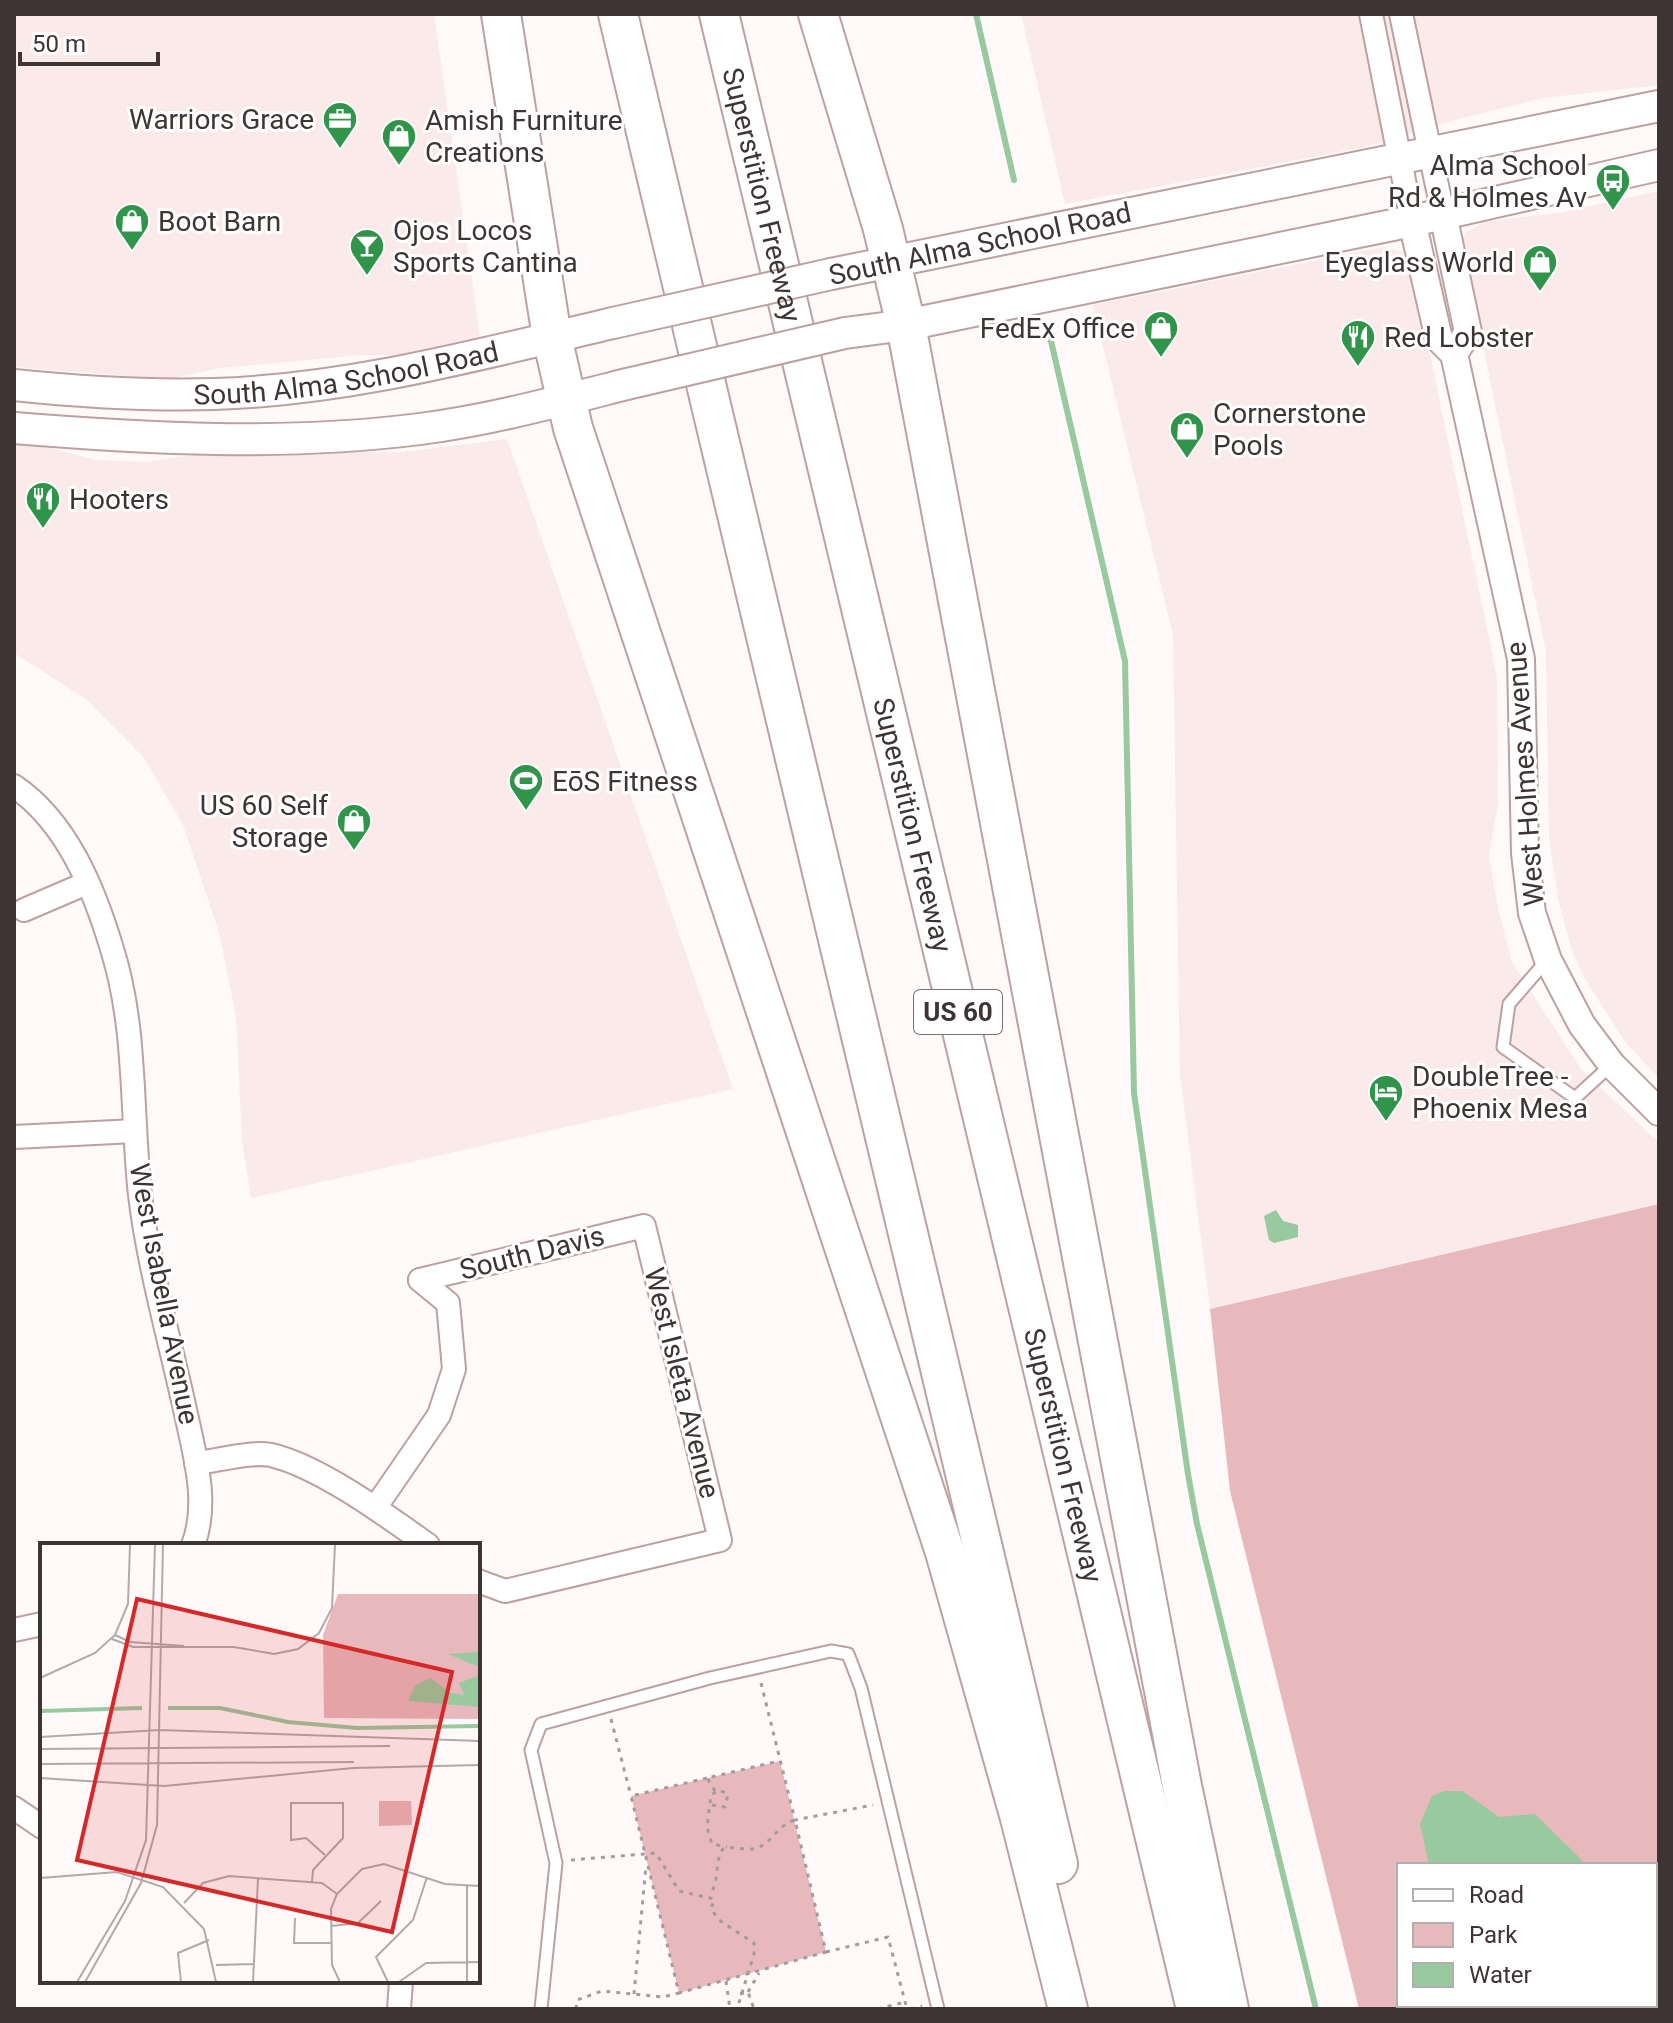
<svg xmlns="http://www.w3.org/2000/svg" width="1673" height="2023" font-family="Roboto,sans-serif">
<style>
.built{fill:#faeaea}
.green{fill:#e7b9bc;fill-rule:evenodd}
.water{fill:#98c99f}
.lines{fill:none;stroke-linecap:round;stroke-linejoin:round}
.stream{stroke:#98c99f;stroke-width:6}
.service-casing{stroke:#bda0a2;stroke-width:15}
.minor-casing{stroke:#bda0a2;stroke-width:26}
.tertiary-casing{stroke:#bda0a2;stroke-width:30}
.secondary-casing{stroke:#bda0a2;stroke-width:34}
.motorway-casing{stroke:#bda0a2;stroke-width:42}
.path{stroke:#a49c9c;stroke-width:3;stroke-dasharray:4 6;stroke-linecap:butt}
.service{stroke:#fff;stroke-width:11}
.minor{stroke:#fff;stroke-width:22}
.tertiary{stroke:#fff;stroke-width:26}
.secondary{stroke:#fff;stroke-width:30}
.motorway{stroke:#fff;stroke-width:38}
.secondary-bridge-casing{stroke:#bda0a2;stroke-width:34;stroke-linecap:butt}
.secondary-bridge{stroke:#fff;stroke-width:30}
.labels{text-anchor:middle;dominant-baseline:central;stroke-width:6;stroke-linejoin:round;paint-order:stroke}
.shield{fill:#fff;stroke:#797171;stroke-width:2}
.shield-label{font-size:26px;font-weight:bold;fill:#3f3434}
.poi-label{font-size:28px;fill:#3f3434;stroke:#fff;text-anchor:start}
.street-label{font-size:28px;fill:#3f3434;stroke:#fff}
.inset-river{fill:none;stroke:#98c99f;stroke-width:4}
.inset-road{fill:none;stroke:#b2aaaa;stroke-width:2}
.view{fill:#d62828;fill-opacity:0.15;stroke:#d62828;stroke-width:4}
.inset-edge{fill:none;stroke:#3f3434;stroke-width:4}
</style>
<rect width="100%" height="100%" fill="#fff9f9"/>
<g class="built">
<polygon points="14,14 434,14 480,337 401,355 362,355 221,368 168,379 14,367"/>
<polygon points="1021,14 1659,14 1659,85 1543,98 1462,118 1365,147 1065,204"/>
<polygon points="1659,191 1659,1078 1626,1043 1585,979 1572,951 1558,899 1549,838 1546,652 1462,243 1465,233 1484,222 1563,212"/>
<polygon points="1384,247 1401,252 1412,268 1497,677 1498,803 1489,855 1499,913 1512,962 1581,1069 1659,1143 1659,1204 1210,1309 1180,1075 1173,635 1093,305"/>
<polygon points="507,439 733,1089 251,1198 242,1140 236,1016 219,932 183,825 144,758 86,699 14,653 14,443 55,449 95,460 146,462 215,452 401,452"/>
</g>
<g class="green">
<path d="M1659,1204V2009H1359L1230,1491L1210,1309ZM1399,1865H1655V2005H1399Z"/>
<polygon points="780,1761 826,1952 679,1993 631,1796"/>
</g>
<g class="water">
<polygon points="1276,1210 1283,1221 1298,1225 1298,1237 1274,1243 1269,1240 1264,1216"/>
<polygon points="1444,1791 1462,1791 1499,1817 1535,1814 1587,1865 1429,1865 1420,1824 1432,1796"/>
</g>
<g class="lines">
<g class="stream">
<polyline points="976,14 1014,180"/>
<polyline points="1051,341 1125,661 1134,1093 1188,1474 1197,1524 1316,2009"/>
</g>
<defs>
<g id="service">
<polyline points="1547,960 1509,1004 1503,1047 1575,1098 1611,1065"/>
<polyline points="541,2009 556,1863 531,1750 541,1724 710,1678 831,1651 848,1654 861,1688 938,2009"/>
</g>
<g id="minor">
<polyline points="1371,14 1412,221"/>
<polyline points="1401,14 1443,214"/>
<path d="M14,786C67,822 94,889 112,949C137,1028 131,1113 140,1195C148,1264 171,1345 186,1414C195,1456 209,1504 193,1545"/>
<polyline points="24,910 87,883"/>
<polyline points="14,1137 135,1131"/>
<polyline points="420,1280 644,1226 720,1540 505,1591 478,1581"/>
<path d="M196,1463C218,1461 250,1451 271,1455C319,1466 387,1516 428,1545"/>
<polyline points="375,1508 439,1415 454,1369 448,1303 420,1280"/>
<polyline points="14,1630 42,1624"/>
<polyline points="14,1808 42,1827"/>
<polyline points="399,2009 401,1981"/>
</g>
<g id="tertiary">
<polyline points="1443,214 1468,332 1454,354"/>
<polyline points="1412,221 1439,339 1454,354 1521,659 1525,853 1532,913 1548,960 1582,1025 1612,1065 1659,1112"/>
</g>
<g id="secondary">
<polyline points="831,274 1659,106"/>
<polyline points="845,333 906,325 1412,221 1659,165"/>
<path id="s1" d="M14,385C81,392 146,396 214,394C349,390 481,354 613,323"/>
<path d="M14,428C149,439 285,446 420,429C490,420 560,401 627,384"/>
</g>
<g id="motorway">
<polyline points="501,14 552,337 573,428 945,1552 1020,1818 1068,2009"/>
<polyline points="618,14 1058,1864"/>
<path id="s2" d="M719,14L1196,2009"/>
<polyline points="818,14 883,229 906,325 1182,1786 1229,2009"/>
</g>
</defs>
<use href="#service" class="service-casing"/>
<use href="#minor" class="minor-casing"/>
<use href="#tertiary" class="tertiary-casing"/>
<use href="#secondary" class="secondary-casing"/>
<use href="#motorway" class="motorway-casing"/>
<g class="path">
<polyline points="761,1683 795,1820 873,1805"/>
<polyline points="611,1719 631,1796"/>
<path d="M707,1778L631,1796L679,1993L826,1952L795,1820C777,1825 773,1842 757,1848C745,1852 734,1845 723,1849C714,1861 720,1880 710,1895"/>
<polyline points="715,1791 707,1778 779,1761"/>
<polyline points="712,1805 725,1807 728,1794 719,1790 711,1795 707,1827 712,1844 727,1847"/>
<polyline points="571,1860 656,1853 679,1891 714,1899 711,1909 719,1920 754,1943 754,1954 737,2009"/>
<polyline points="826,1952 888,1937 907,2009"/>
<polyline points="726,1981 730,2009"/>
<polyline points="748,1992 759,1973"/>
<polyline points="634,1994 646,1866"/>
<polyline points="740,1994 748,1992 754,2009"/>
<polyline points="576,2009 577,2000 602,1991 663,1997 679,1993"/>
<polyline points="878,2009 905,2002"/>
<polyline points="911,2009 922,2006"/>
</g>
<use href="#service" class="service"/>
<use href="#minor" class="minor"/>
<use href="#tertiary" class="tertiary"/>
<use href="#secondary" class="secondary"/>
<use href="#motorway" class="motorway"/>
<defs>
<g id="secondary-bridge">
<polyline points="613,323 831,274"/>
<polyline points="627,384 845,333"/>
</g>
</defs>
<use href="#secondary-bridge" class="secondary-bridge-casing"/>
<use href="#secondary-bridge" class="secondary-bridge"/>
</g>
<defs>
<symbol id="office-pin" viewBox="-11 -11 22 30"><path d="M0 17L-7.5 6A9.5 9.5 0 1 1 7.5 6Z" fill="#30944a" stroke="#fff"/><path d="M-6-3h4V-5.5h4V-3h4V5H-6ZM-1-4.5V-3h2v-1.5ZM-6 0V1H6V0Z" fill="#fff"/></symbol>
<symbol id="shop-pin" viewBox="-11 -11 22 30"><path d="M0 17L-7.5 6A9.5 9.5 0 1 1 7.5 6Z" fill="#30944a" stroke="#fff"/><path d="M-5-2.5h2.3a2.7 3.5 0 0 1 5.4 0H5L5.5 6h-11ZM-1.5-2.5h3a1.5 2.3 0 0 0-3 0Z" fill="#fff"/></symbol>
<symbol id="bus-pin" viewBox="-11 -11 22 30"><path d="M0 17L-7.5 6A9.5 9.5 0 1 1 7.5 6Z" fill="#30944a" stroke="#fff"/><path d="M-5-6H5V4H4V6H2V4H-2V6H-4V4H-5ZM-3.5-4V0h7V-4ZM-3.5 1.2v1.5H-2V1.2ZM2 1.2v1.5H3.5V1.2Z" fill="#fff"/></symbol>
<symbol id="bar-pin" viewBox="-11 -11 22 30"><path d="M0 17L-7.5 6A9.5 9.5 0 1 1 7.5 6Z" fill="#30944a" stroke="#fff"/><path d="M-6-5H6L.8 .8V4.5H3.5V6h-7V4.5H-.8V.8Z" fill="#fff"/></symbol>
<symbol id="restaurant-pin" viewBox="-11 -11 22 30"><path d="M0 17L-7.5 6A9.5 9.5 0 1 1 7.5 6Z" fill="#30944a" stroke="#fff"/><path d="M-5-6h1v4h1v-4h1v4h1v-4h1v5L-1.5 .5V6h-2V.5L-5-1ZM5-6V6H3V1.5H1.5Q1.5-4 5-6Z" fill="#fff"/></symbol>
<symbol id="stadium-pin" viewBox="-11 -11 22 30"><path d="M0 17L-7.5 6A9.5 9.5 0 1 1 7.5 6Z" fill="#30944a" stroke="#fff"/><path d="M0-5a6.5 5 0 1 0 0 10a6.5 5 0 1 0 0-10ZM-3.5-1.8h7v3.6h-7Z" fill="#fff"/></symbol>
<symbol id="hotel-pin" viewBox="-11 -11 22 30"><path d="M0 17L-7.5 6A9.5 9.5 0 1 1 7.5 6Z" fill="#30944a" stroke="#fff"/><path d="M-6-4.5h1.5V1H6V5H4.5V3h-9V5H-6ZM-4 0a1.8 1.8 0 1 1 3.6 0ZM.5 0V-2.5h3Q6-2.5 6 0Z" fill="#fff"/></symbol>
</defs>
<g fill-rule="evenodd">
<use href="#office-pin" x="320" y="99" width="40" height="54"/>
<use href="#shop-pin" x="379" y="116" width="40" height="54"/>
<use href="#bus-pin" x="1593" y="161" width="40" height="54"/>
<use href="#shop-pin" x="112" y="201" width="40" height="54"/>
<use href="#bar-pin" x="347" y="226" width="40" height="54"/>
<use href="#shop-pin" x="1520" y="242" width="40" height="54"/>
<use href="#shop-pin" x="1141" y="308" width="40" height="54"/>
<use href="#restaurant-pin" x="1338" y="317" width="40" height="54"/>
<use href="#shop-pin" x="1167" y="409" width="40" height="54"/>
<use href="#restaurant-pin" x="23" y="479" width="40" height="54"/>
<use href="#stadium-pin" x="506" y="761" width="40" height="54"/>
<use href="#shop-pin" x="334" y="801" width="40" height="54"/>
<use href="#hotel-pin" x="1366" y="1072" width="40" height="54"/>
</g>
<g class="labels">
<rect class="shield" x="914" y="990" width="88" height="44" rx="6"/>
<g class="shield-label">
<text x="958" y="1012">US 60</text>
</g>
<g class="poi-label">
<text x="314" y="119" text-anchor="end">Warriors Grace</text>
<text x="425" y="120">Amish Furniture<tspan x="425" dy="32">Creations</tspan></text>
<text x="1587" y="165" text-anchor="end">Alma School<tspan x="1587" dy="32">Rd &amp; Holmes Av</tspan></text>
<text x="158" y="221">Boot Barn</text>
<text x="393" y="230">Ojos Locos<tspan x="393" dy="32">Sports Cantina</tspan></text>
<text x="1514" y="262" text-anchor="end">Eyeglass World</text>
<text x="1135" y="328" text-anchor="end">FedEx Office</text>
<text x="1384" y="337">Red Lobster</text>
<text x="1213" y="413">Cornerstone<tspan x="1213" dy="32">Pools</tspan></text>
<text x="69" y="499">Hooters</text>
<text x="552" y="781">EōS Fitness</text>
<text x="328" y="805" text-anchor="end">US 60 Self<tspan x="328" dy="32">Storage</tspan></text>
<text x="1412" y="1076">DoubleTree -<tspan x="1412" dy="32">Phoenix Mesa</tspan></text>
</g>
<g class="street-label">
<text stroke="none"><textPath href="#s2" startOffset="186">Superstition Freeway</textPath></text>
<text transform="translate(980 244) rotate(-12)">South Alma School Road</text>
<text stroke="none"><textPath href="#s1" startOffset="334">South Alma School Road</textPath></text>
<text transform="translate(1525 774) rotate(-94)">West Holmes Avenue</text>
<text stroke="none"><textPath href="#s2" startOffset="834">Superstition Freeway</textPath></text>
<text transform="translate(532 1253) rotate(-14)">South Davis</text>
<text transform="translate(164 1294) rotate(79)">West Isabella Avenue</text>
<text transform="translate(682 1383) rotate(76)">West Isleta Avenue</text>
<text stroke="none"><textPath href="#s2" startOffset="1482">Superstition Freeway</textPath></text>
</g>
</g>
<g transform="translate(40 1543)">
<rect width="440" height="440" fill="#fff9f9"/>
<path d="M298,51H440V176L284,175L283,92ZM339,258H371L372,282L339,283Z" fill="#e7b9bc"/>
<path d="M440,109L439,164L368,158L375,143L390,135L411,150L424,152L419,140L437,133L439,124L408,111Z" fill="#98c99f"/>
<path class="inset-river" d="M128,165H180L248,179L317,185L440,183M0,168L102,165"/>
<path class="inset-road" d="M205,1H237M75,92L90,99L144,103M72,96L93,104H194L234,111L258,106L279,90L292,65L295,1M0,135L55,110L75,92L88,61L90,1M0,194L120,187L440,198M0,206L350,203M0,221L314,219M0,235L124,243L313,225L440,222M0,335L77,329L123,344L164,386L176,439M272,339L273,327L303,295V260H251V297L266,295L285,312M144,360L163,340L189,333L282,340L297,351M255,375L254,400H291M291,383L318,380L341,358M176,422L213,421M37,439L85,358L106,297L115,1M45,439L101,340L117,282L123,1M141,439L138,410L169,397M213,439L218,336M300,439L292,422L291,366L297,351L322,326L344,321L405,341L440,343M348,439L336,414L373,377L387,334M359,439L386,420L440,419M427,439V343"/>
<path class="view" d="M97,56L412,129L352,389L37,317Z"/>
<rect width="440" height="440" class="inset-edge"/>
</g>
<rect width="1673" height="2023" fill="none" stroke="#3f3434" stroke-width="32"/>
<rect x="1397" y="1863" width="260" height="144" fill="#ffffff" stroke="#b2aeae" stroke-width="2"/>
<rect x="1413" y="1889" width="40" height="12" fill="#ffffff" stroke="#b2aeae" stroke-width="2"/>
<text x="1469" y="1903" font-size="24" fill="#3f3434">Road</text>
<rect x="1413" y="1923" width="40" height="24" fill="#e7b9bc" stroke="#b2aeae" stroke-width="2"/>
<text x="1469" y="1943" font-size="24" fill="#3f3434">Park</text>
<rect x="1413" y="1963" width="40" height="24" fill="#98c99f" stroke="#b2aeae" stroke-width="2"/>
<text x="1469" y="1983" font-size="24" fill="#3f3434">Water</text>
<path d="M20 52v12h138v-12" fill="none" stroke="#3f3434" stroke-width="4"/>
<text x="32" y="52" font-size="24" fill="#3f3434" stroke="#ffffff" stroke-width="6" paint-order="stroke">50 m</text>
</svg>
